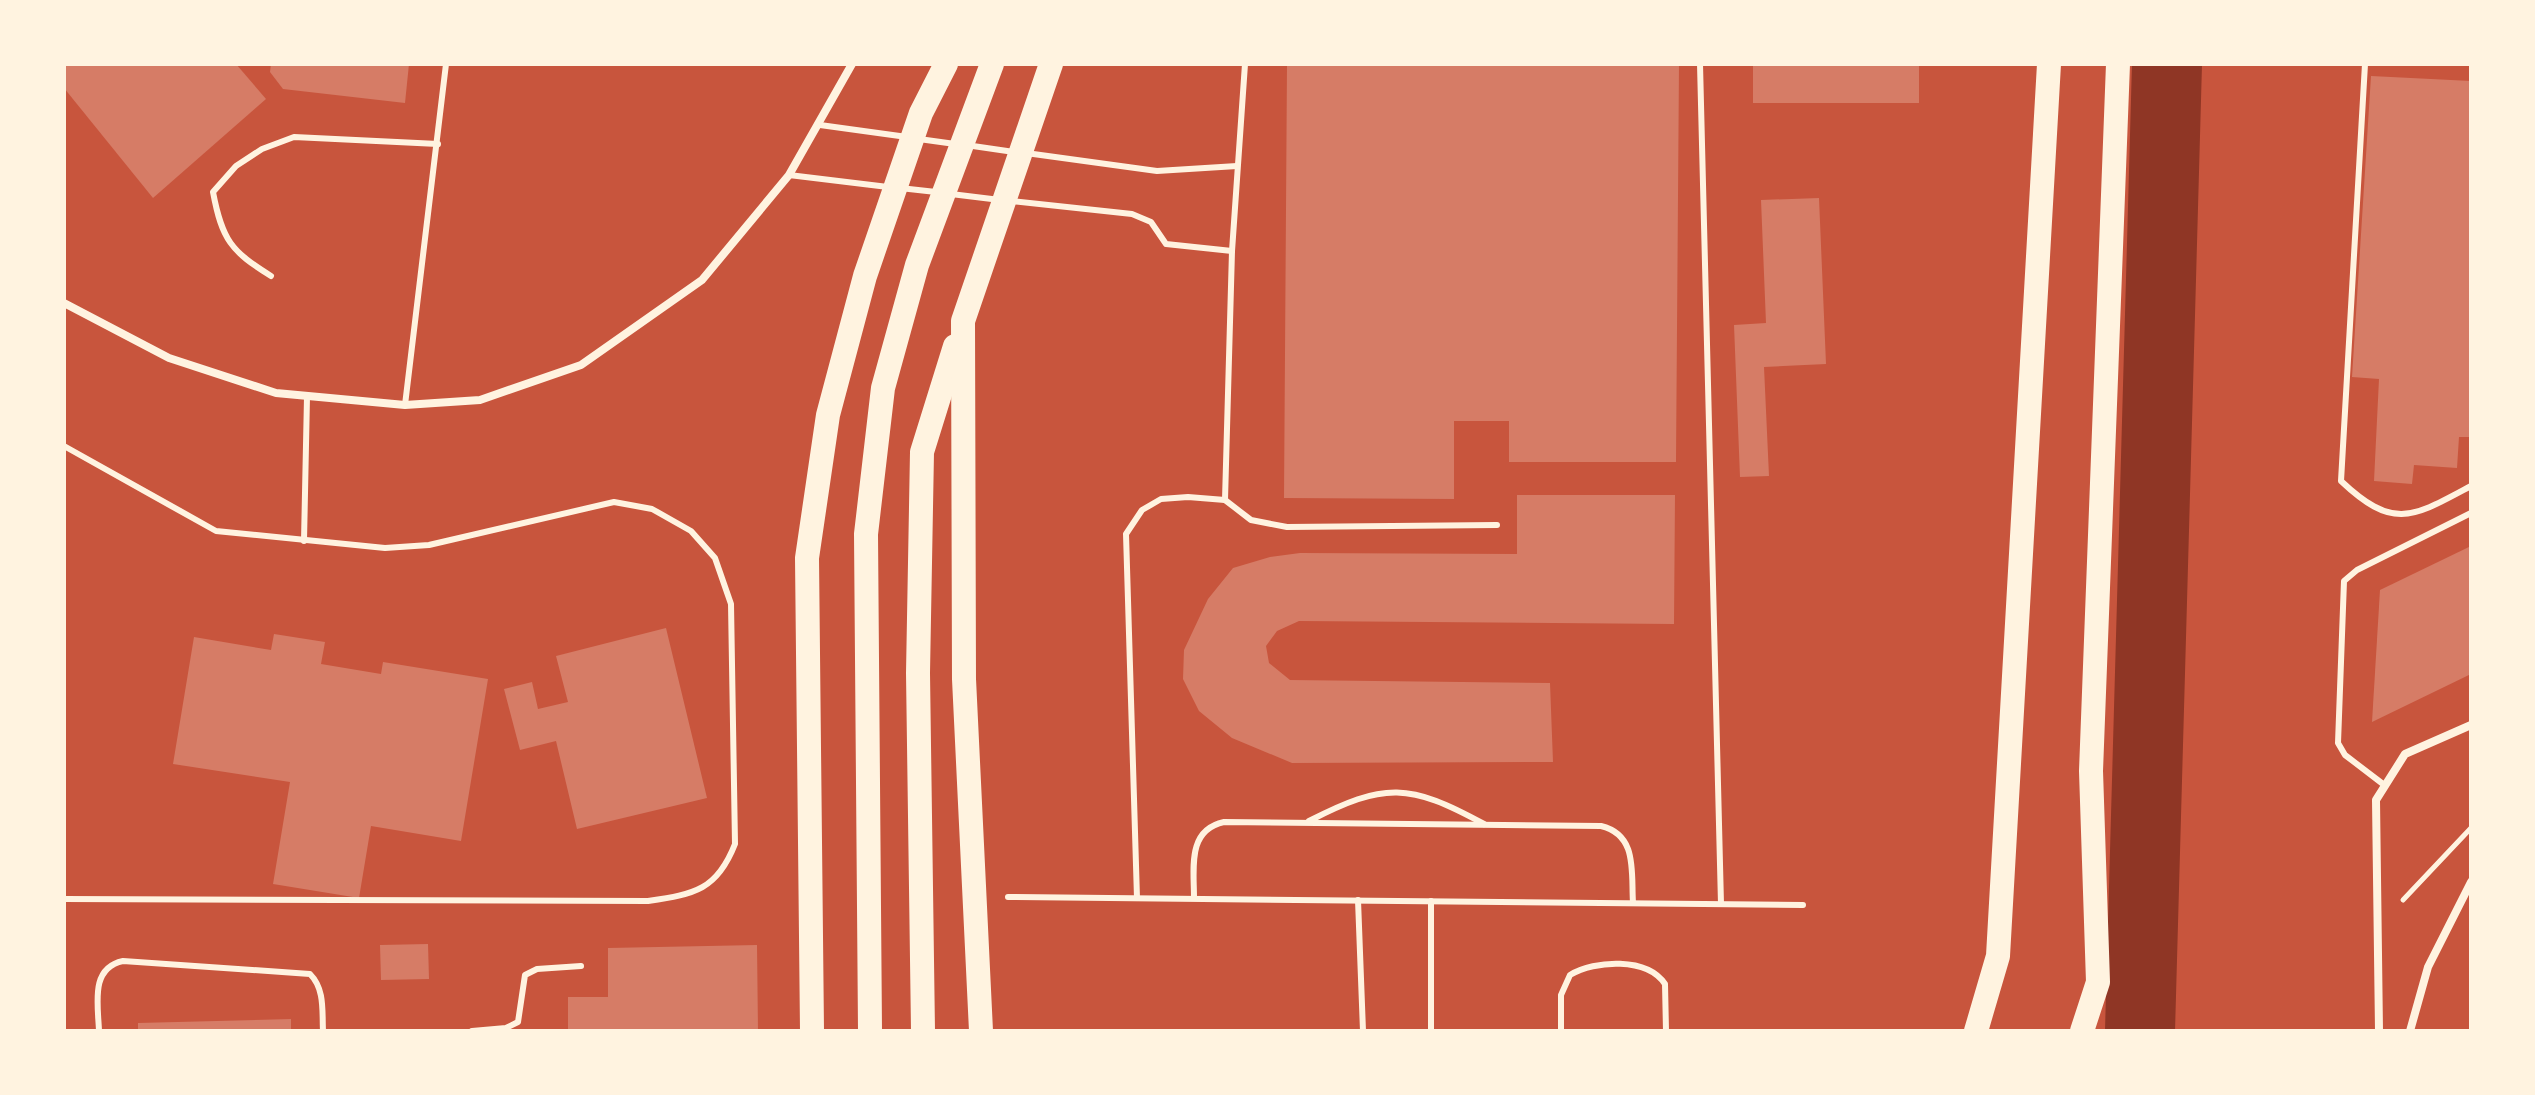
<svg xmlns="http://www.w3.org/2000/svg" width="2535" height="1095" font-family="'Archivo Narrow',sans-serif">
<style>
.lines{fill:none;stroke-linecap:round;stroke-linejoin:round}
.river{stroke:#8f3625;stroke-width:70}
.building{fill:#d67c66}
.path{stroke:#fff3e0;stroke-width:5}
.service{stroke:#fff3e0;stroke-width:6}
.minor{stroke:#fff3e0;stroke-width:8}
.motorway{stroke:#fff3e0;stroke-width:24}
</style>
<rect width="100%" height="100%" fill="#c8553d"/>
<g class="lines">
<polyline class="river" points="2140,1031 2167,64"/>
</g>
<g class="building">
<polygon points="64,64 236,64 266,99 153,198 64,88"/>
<polygon points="271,64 409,64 405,103 283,89 270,72"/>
<polygon points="1287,64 1679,64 1676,462 1509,462 1509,421 1454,421 1454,499 1284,498"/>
<rect x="1753" y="64" width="166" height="39"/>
<polygon points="2371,76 2471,81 2471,437 2459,437 2457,468 2414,465 2412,484 2374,481 2379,379 2352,377"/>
<polygon points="1819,198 1826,364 1764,367 1769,476 1740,477 1734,325 1766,323 1761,200"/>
<polygon points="1517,495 1675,495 1674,624 1299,621 1277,631 1266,646 1269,663 1290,680 1550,683 1553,762 1292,763 1232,738 1199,711 1183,679 1184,650 1208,599 1233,568 1270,557 1300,553 1517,554"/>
<polygon points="2471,546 2471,674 2372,722 2380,590"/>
<polygon points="666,628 707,798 577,829 556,741 520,750 504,689 532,682 538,709 568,702 556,656"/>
<polygon points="274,634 325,642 321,664 381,674 383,662 488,679 461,841 371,826 359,898 273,884 290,782 173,764 194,637 271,650"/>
<polygon points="428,944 429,979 381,980 380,945"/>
<polygon points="757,945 758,1031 568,1031 568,997 608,997 608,948"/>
<polygon points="291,1019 291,1031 138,1031 138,1023"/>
</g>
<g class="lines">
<polyline class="path" points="2403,900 2471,828"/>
<g class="service">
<polyline points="1700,64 1721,904"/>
<path d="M2365,64L2341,481C2394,531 2413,517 2471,486"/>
<polyline points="820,125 907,137"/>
<polyline points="919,139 955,144"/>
<polyline points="966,145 1014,152"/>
<polyline points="1026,153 1157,171 1237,166"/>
<polyline points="789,175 888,187"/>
<polyline points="900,188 936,192"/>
<polyline points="951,194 1000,200"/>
<polyline points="1011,201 1132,214 1151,222 1166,244 1232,251"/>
<path d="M271,276C231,251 222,240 213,192L236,166L262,149L294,137L438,144"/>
<polyline points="405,405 446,64"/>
<path d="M64,446L216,531L385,548L429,545L614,502L652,509L691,531L715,558L731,604L735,844C717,890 695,894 648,901L64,899"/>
<polyline points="1225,500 1232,251 1245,64"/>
<polyline points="304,541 307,397"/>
<polyline points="2383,784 2345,755 2338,743 2344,581 2357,570 2471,513"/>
<path d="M1309,821C1385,782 1409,783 1484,824"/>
<polyline points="1008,897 1803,905"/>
<polyline points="1137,898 1126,534 1142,510 1161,499 1188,497 1225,500 1251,520 1287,527 1497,525"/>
<path d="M1194,898C1194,868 1187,830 1224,822L1601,826C1638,835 1631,872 1633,903"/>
<polyline points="1358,900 1363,1031"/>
<path d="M99,1031C98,1004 90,968 123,961L310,974C325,989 322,1011 323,1031"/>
<polyline points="472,1031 506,1028 518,1022 525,975 537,969 581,966"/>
<polyline points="1431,1031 1431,901"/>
<path d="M1561,1031V995L1570,975C1595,960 1647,957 1665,984L1666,1031"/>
</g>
<g class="minor">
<polyline points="64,303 169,358 276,393 405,405 480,400 581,365 702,280 789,175 852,64"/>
<polyline points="2379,1031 2376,800 2405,754 2471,725"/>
<polyline points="2410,1031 2428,967 2471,882"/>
</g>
<g class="motorway">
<polyline points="812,1031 807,558 828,415 865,276 921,113 946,64"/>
<polyline points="870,1031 866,534 883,388 917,265 992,64"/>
<polyline points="923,1031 918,673 922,452 955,346"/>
<polyline points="981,1031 964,679 963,321 1051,64"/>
<polyline points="1976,1031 1998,956 2049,64"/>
<polyline points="2082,1031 2098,982 2091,771 2118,64"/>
</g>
</g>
<rect width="2535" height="1095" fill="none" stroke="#fff3e0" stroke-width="132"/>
</svg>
